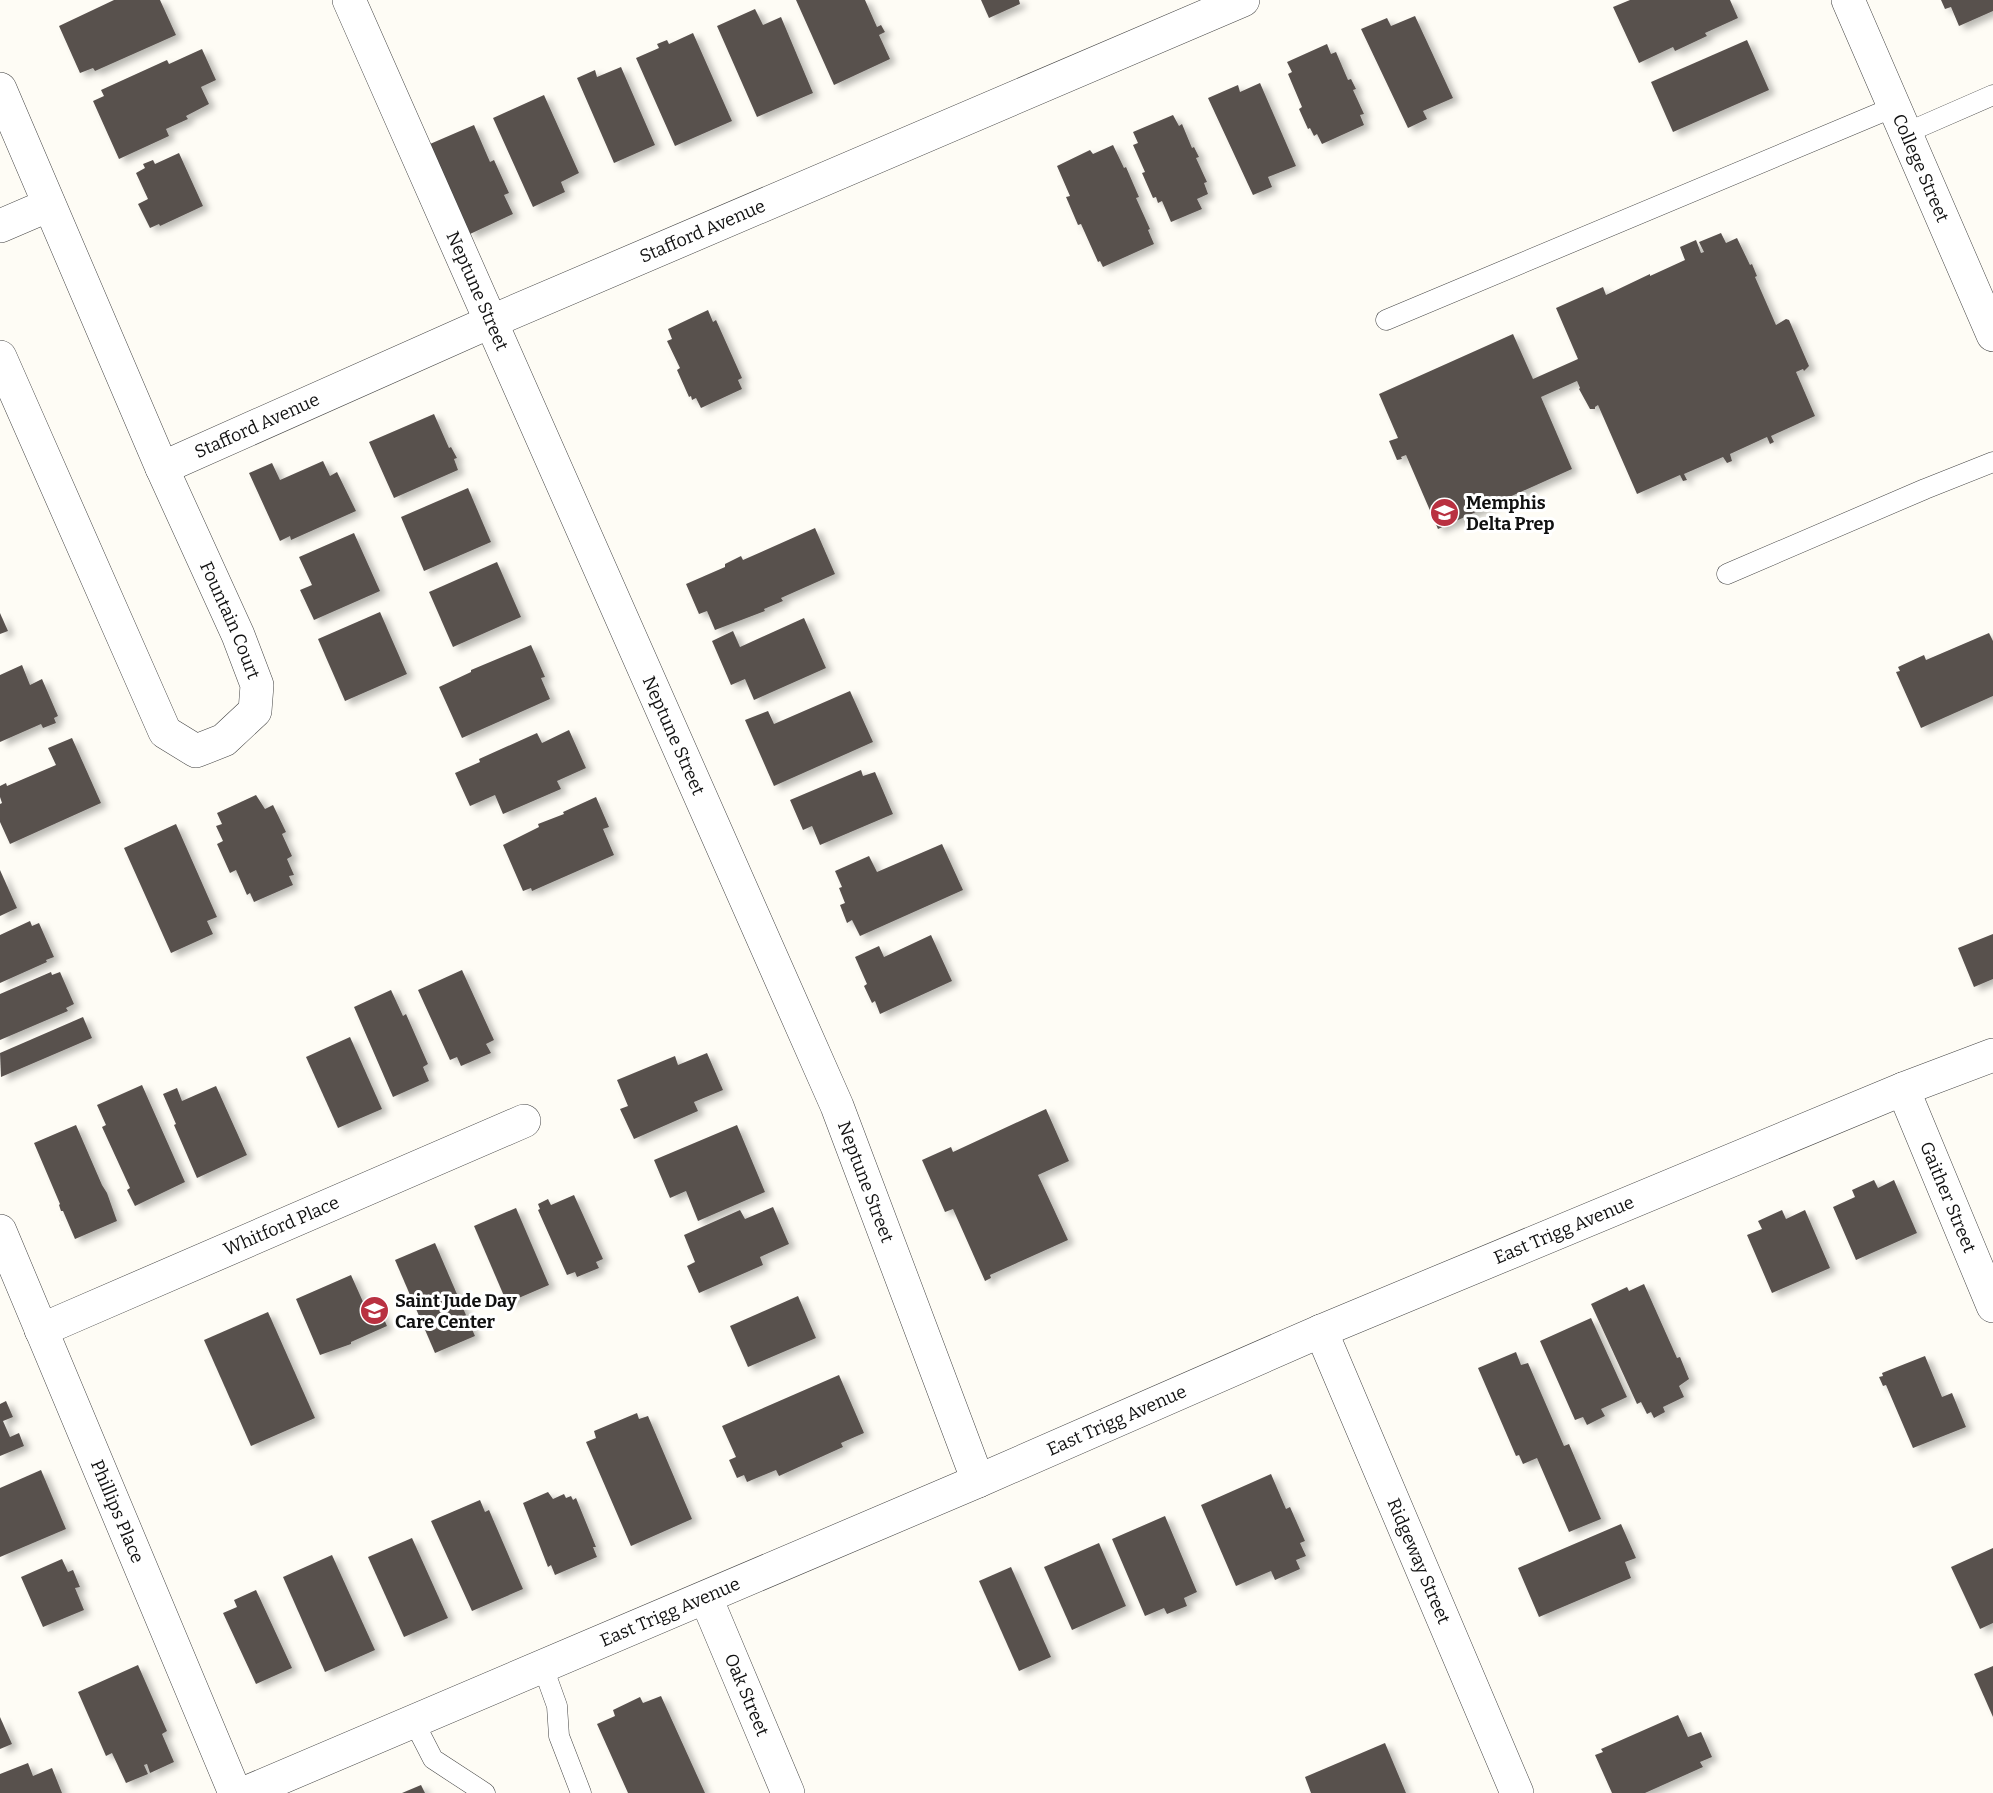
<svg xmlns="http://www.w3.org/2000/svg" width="1993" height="1793" font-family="Bitter,serif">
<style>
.building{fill:#59514e;filter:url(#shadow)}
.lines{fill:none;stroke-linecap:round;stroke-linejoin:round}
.service-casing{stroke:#444;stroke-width:21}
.minor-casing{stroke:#444;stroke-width:34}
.tertiary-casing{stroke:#444;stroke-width:34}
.service{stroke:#fff;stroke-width:20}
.minor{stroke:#fff;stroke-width:33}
.tertiary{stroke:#fff;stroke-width:33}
.labels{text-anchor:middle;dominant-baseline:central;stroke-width:6;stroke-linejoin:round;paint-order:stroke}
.street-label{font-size:18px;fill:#111;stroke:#fff}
.poi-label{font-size:18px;font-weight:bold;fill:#111;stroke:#fff;text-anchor:start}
</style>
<defs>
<filter id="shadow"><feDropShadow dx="6" dy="4" stdDeviation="3" flood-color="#0004"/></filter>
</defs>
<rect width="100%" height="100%" fill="#fefcf5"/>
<g class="building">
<polygon points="114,0 160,0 176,35 95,71 93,68 80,73 59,26"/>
<polygon points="796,0 865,0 877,27 881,25 885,32 879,35 890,59 834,85"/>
<polygon points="981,0 1019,0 1020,4 989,18"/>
<polygon points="1630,0 1730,0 1738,18 1705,33 1707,36 1675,51 1673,47 1639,63 1613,7"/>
<polygon points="1941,0 1993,0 1993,11 1959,26 1951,7 1945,9"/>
<polygon points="755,9 763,25 781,17 813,93 757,117 717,26"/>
<polygon points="1415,16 1453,98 1423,111 1427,119 1408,128 1361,29 1387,18 1391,26"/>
<polygon points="693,33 732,121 675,146 636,58 659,48 657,44 667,40 669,44"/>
<polygon points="1747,40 1769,90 1673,132 1651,82"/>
<polygon points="1327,44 1331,54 1336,52 1348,80 1351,79 1356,89 1353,90 1364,114 1360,115 1364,125 1322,144 1317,134 1314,136 1310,128 1308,129 1299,109 1302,107 1288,74 1292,72 1287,62"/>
<polygon points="202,49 216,80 201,87 209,104 186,116 188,119 166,129 169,136 119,159 93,101 104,96 101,90 167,60 169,64"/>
<polygon points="621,67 655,145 614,163 577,78 595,70 597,77"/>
<polygon points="1260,83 1296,166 1268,177 1272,187 1253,195 1208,98 1238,85 1240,92"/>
<polygon points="544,95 579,173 561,182 565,192 533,207 493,118"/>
<polygon points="1173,115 1179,126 1182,124 1192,148 1194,147 1199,157 1196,158 1207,182 1204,183 1208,194 1197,199 1202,209 1171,222 1162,201 1158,203 1156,197 1153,198 1142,173 1145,172 1133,145 1138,143 1133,132"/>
<polygon points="474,125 490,162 494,160 509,193 504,195 513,214 470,234 430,144"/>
<polygon points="1113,145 1124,168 1126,167 1139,197 1136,198 1150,229 1148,230 1154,244 1103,267 1100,261 1098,262 1081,224 1078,225 1066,197 1070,196 1057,166 1090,150 1093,154"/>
<polygon points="179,153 203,206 160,226 159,224 150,228 138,204 148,199 136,173 145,168 143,164 153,160 155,164"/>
<polygon points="1721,233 1726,243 1737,238 1750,265 1752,264 1757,276 1755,277 1776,325 1786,319 1789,320 1809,366 1804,371 1803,369 1796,372 1815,416 1771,436 1774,442 1770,444 1767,437 1730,454 1732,461 1727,463 1723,457 1684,474 1687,480 1683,481 1680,475 1637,494 1598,405 1595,407 1595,409 1590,409 1579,389 1580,388 1577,381 1541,397 1572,469 1438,529 1406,455 1401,457 1402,459 1397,460 1389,441 1398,438 1379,394 1513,334 1533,379 1578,359 1556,308 1603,287 1606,295 1650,274 1650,276 1685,260 1680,247 1696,240 1701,253 1704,252 1699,242"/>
<polygon points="708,310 713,322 716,320 742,378 738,380 742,389 701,408 696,398 692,400 691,396 689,397 677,370 680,368 667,341 672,339 668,329"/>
<polygon points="434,414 449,448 451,447 457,458 454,459 458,470 394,498 369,442"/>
<polygon points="323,461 330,476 337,472 356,511 291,540 290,536 280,541 249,473 272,463 280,480"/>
<polygon points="468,488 491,542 424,571 401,517"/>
<polygon points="815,528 835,574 781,598 783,601 764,609 765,611 715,630 707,611 699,614 686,584 725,567 725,564 741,556 743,560"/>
<polygon points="354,533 380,591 314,620 300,590 312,585 299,557"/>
<polygon points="497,562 521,617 453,647 429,592"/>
<polygon points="380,612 407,674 345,701 318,639"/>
<polygon points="0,613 8,631 0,634"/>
<polygon points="804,618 826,668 754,700 745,679 731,685 712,641 733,631 740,647"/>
<polygon points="1989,633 1993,641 1993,696 1921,728 1896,672 1900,671 1898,667 1924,655 1926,660"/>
<polygon points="531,645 545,677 541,678 550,699 462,738 439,687 471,672 471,670"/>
<polygon points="22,665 30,685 42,679 58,716 54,718 56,723 43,728 41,724 0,742 0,675"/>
<polygon points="850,691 873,742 774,786 745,720 768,711 774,724"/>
<polygon points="569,730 586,768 557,781 561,789 503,814 495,795 470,806 455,773 480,762 479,759 537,733 542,743"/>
<polygon points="72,738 101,803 10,844 0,822 0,804 2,803 0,797 0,786 6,783 7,786 56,765 48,748"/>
<polygon points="861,770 863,776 875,772 893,814 820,845 812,826 803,830 790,800"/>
<polygon points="256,795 265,809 273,805 286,832 282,834 292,856 287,859 294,875 289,876 293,885 254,902 250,893 247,895 236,870 230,873 217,844 223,841 216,826 222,824 217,813"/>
<polygon points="596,797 609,827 603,829 614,855 532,891 531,888 523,891 503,845 539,827 538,824 564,814 563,812"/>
<polygon points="176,824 217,917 207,921 213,934 171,953 124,848"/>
<polygon points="942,844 963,890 860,936 852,920 847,923 840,905 845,903 839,888 842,887 835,871 869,856 877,872"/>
<polygon points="0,870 17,908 0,916"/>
<polygon points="30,921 32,926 39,923 54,957 46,960 47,962 0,983 0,935"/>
<polygon points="1993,934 1993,979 1974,987 1958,948"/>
<polygon points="931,935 952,981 880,1014 875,1001 872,1003 864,986 867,984 855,957 879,946 884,957"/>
<polygon points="462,970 494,1040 486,1044 491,1053 461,1066 457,1057 450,1060 418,990"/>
<polygon points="51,972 52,975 60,972 74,1004 66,1008 68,1011 0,1040 0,994"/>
<polygon points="391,990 403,1016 406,1014 428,1064 423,1067 429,1081 393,1097 354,1007"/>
<polygon points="83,1017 92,1038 1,1077 0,1053"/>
<polygon points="350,1037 382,1109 338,1128 306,1057"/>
<polygon points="707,1053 723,1090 694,1102 698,1111 634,1139 620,1109 628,1106 617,1080 675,1056 678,1065"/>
<polygon points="142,1085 185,1182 135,1206 127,1190 130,1188 102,1127 106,1125 97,1105"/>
<polygon points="216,1086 247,1155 197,1178 174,1125 176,1124 163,1094 177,1088 182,1101"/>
<polygon points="1046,1109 1069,1161 1038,1175 1068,1240 990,1275 991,1278 985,1281 953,1209 945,1212 922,1160 951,1147 953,1152"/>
<polygon points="76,1125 102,1185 107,1193 117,1221 75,1239 63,1211 61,1211 59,1205 60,1204 34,1143"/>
<polygon points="737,1125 765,1192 698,1221 686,1191 670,1198 654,1160"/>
<polygon points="1874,1180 1878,1188 1894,1180 1917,1233 1856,1260 1833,1207 1855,1197 1852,1190"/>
<polygon points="574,1195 603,1259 596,1262 599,1268 577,1277 575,1272 567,1275 538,1210 540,1209 538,1204 548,1199 551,1205"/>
<polygon points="773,1207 789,1244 760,1257 763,1265 699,1293 687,1266 695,1262 684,1235 740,1210 745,1219"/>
<polygon points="516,1208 549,1285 507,1303 474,1226"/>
<polygon points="1782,1210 1786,1219 1805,1210 1830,1268 1772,1293 1747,1235 1762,1229 1758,1221"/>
<polygon points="435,1243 475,1336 435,1353 395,1260"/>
<polygon points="351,1275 364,1304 375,1299 387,1326 351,1342 351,1344 320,1355 296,1299"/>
<polygon points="1644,1284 1677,1358 1680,1357 1689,1379 1679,1386 1684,1397 1663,1407 1665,1412 1654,1418 1651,1412 1647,1414 1641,1402 1637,1404 1591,1304 1627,1287 1629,1291"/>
<polygon points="798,1296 816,1338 748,1367 730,1326"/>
<polygon points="268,1312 315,1418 251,1446 204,1340"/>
<polygon points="1591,1318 1627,1397 1601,1409 1605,1416 1587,1425 1583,1417 1575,1420 1540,1341"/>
<polygon points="1516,1352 1521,1365 1528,1363 1564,1446 1569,1444 1601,1519 1569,1532 1537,1458 1523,1464 1519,1455 1516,1456 1478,1368"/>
<polygon points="1925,1356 1942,1397 1952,1393 1966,1427 1913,1448 1886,1385 1883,1386 1879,1377 1883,1376 1882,1373"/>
<polygon points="839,1375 864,1433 841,1443 843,1447 779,1476 776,1470 747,1482 744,1475 737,1478 729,1460 736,1457 722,1426"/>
<polygon points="6,1401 13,1417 3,1421 10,1437 19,1433 24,1446 0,1456 0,1404"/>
<polygon points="637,1413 639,1419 648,1416 692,1519 631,1546 586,1442 596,1438 594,1431"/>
<polygon points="41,1470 66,1529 0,1557 0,1488"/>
<polygon points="1271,1474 1286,1509 1290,1507 1305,1541 1300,1543 1306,1556 1296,1560 1300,1569 1275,1580 1271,1571 1236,1586 1201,1505"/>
<polygon points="548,1492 553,1499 564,1494 566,1498 571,1496 573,1500 576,1498 596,1547 593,1547 597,1557 555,1575 551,1565 548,1567 523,1503"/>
<polygon points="480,1500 485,1512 489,1510 523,1589 472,1611 431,1521"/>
<polygon points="1165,1516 1197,1592 1184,1598 1187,1606 1167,1614 1164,1608 1145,1616 1112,1539"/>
<polygon points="1621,1524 1636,1558 1625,1562 1631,1578 1539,1617 1518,1568"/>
<polygon points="412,1538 448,1618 404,1637 368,1557"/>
<polygon points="1099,1543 1126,1606 1072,1630 1044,1567"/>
<polygon points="1993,1548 1993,1623 1980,1629 1951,1567"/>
<polygon points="332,1555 375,1650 325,1672 283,1577"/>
<polygon points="62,1559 68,1572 73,1570 80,1587 75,1588 84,1610 43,1627 21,1577"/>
<polygon points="1011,1567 1051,1657 1019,1671 979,1581"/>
<polygon points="256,1590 292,1668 256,1684 223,1613 237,1607 234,1600"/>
<polygon points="138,1665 167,1731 162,1734 174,1762 150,1773 147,1764 144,1765 148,1774 126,1783 112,1753 106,1756 78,1692"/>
<polygon points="1993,1666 1993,1717 1974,1674"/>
<polygon points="661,1696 705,1793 628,1793 597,1724 615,1716 613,1710 640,1697 643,1703"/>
<polygon points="1678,1715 1688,1737 1701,1732 1712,1757 1700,1762 1703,1767 1645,1793 1612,1793 1595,1755 1603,1752 1601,1749"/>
<polygon points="0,1717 12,1744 0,1749"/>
<polygon points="1385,1743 1406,1793 1311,1793 1305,1777"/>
<polygon points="28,1763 33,1776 52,1768 62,1793 0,1793 0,1774"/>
<polygon points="421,1785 425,1793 402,1793"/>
</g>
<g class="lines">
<defs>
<g id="service">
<polyline points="1906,133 1993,95"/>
<polyline points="1386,320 1894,107"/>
<polyline points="1727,574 1925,489 1993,462"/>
<polyline points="543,1667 557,1706 559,1736 581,1793"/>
<polyline points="414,1722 433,1759 485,1793"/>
</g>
<g id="minor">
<path id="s1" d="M349,0L837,1106L978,1481"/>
<path id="s2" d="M1848,0L1993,335"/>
<path id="s3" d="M0,89L162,468L238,635L257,685L255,711L224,740L196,751L165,732L0,357"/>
<polyline points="0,226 49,205"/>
<path id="s4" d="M162,468L490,322L1243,0"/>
<path id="s5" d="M1903,1089L1993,1306"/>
<path id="s6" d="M0,1231L235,1793"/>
<path id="s7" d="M41,1330L524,1121"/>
<path id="s8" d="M1321,1331L1517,1793"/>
<path id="s9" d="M706,1598L788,1793"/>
</g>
<g id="tertiary">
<path id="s10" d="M245,1793L978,1481L1321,1331L1903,1089L1993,1055"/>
</g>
</defs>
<use href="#service" class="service-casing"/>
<use href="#minor" class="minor-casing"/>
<use href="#tertiary" class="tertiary-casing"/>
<use href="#service" class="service"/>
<use href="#minor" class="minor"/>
<use href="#tertiary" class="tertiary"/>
</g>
<defs>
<symbol id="school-disc" viewBox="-11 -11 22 22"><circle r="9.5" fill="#b93141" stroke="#fff"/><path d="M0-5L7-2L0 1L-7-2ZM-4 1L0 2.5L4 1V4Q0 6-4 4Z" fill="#fff"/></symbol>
</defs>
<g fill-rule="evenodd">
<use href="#school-disc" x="1428" y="496" width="33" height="33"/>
<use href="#school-disc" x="358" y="1294" width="33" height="33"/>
</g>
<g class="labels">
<g class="street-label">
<text stroke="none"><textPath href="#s2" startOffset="183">College Street</textPath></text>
<text stroke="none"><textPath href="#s4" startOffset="590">Stafford Avenue</textPath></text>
<text stroke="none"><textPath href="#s1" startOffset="318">Neptune Street</textPath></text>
<text stroke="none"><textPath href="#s4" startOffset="104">Stafford Avenue</textPath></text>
<text stroke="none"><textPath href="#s3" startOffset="579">Fountain Court</textPath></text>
<text stroke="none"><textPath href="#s1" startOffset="804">Neptune Street</textPath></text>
<text stroke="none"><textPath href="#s1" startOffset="1290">Neptune Street</textPath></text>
<text stroke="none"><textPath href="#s5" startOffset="117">Gaither Street</textPath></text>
<text stroke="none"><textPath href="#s7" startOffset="262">Whitford Place</textPath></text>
<text stroke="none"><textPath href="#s10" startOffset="1434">East Trigg Avenue</textPath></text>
<text stroke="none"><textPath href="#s10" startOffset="948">East Trigg Avenue</textPath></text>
<text stroke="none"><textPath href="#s6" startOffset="304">Phillips Place</textPath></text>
<text stroke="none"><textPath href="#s8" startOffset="250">Ridgeway Street</textPath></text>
<text stroke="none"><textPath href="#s10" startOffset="462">East Trigg Avenue</textPath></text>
<text stroke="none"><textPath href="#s9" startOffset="105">Oak Street</textPath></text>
</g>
<g class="poi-label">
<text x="1466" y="503">Memphis<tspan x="1466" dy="21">Delta Prep</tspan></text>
<text x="395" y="1301">Saint Jude Day<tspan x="395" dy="21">Care Center</tspan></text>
</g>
</g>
</svg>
